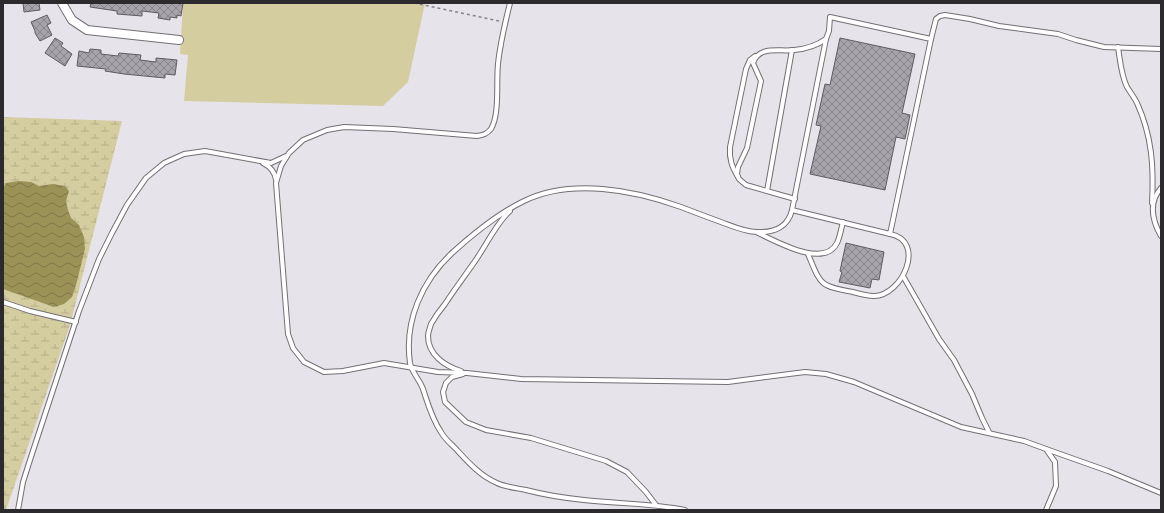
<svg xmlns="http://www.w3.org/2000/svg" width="1164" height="513" font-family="Rubik,sans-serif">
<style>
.green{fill:#d4cd9f}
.wetland{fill:url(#wetland-marsh)}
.water{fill:url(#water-waves)}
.building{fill:url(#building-cross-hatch);stroke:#5f5b61}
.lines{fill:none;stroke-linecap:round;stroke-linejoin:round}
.service-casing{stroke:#736f75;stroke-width:6}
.minor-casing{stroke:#736f75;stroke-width:10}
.path{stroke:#868388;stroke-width:1.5;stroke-dasharray:3 3;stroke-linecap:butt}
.service{stroke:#fff;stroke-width:4}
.minor{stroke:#fff;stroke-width:8}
</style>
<defs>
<pattern id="wetland-marsh" width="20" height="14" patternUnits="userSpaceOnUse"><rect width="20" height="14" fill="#d4cd9f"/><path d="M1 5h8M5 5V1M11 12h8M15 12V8" fill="none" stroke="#b6b089"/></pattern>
<pattern id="water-waves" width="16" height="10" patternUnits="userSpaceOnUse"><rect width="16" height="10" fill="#9b9257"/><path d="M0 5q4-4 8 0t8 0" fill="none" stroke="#7f7748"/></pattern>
<pattern id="building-cross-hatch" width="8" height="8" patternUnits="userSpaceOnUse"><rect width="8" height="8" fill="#a7a3aa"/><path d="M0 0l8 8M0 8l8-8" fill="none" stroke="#88858b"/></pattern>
</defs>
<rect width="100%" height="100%" fill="#e7e3ea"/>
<polygon class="green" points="183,3 425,3 408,82 383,106 184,101 188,55 180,54"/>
<polygon class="wetland" points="3,117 122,121 70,325 6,510 3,510"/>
<polygon class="water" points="19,181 31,182 39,186 53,184 65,186 69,191 66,201 68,210 71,218 79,225 84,237 85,249 76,285 72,297 64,304 54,307 3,289 3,188 6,183"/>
<g class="building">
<polygon points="23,3 39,3 40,10 24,12"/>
<polygon points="91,3 183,3 181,16 177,15 177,18 170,17 170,20 158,18 159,13 142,11 142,16 117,14 117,11 90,7"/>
<polygon points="47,15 51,23 47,25 52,35 40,41 35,33 35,31 31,22"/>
<polygon points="55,38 63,43 61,46 72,54 65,66 45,53"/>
<polygon points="840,38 915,54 902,113 910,115 905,139 896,137 885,190 810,174 821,126 816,125 825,84 830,85"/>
<polygon points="90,49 101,50 101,54 118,56 119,53 141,55 140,60 156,62 156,58 177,60 175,75 165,74 165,78 124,74 105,71 106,69 77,66 79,51 89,53"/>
<polygon points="846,243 884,252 879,280 872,279 870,288 839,282 842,272 840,271"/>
</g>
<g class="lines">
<defs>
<g id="service">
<path d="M510,3C505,23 500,44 498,64C496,82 500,114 491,129C487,134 483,135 477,136L393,129L344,127L327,130L303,140L289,153L281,166L276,183L288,334L293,348L304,362L324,372L343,371L384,363L438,372L467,373L521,379L728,382L805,372L826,374L854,382L961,427L1024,441L1046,449L1055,462L1056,486L1046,510"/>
<polyline points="931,39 936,19 940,16 945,15 970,19 999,26 1058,34 1076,40 1104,47 1161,49"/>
<path d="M1118,47C1120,60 1121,75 1127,87C1130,92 1134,97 1137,103C1152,136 1154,167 1152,203"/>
<path d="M263,163C271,167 275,172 276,180"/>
<path d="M738,177C732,167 729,159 730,147L746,69L750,60L755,56"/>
<path d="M1161,188C1148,203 1152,220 1161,236"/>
<polyline points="767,191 792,50"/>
<path d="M795,199L746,185L739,179L737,174L738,167L747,148L761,81L753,63C759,45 779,52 794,50C806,49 816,46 826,39"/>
<path d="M758,233C776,241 824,269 837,243C840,237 841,229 843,222"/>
<path d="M808,254C821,285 819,286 853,292C860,294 867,296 874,296C902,296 927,241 890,234"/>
<polyline points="903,276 939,339 954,360 972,394 982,418 989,432"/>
<polyline points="3,302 30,311 76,322"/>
<path d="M461,371C445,366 428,355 428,336C428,332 430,328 431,324C435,317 440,310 445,304C454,290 464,277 473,264C485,248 496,223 510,211"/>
<polyline points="463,374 452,377 446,383 443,392 445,402 466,422 486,430 531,438 606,461 627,472 646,492 656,505"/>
<polyline points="1046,449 1108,471 1161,493"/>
<polyline points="18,510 23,482 30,460 79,311 99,259 112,233 127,205 146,178 164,163 184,154 205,151 271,163 286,156"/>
<path d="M685,510C652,503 618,504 584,500C565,498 545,495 526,490C516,488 505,487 497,483C480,476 467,461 455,448C450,443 444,438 441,432C432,419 428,404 423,389C420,380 412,373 410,363C404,321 422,281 452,253C474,233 497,214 524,201C571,178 634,190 681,207C694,212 707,217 721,222C732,226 745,232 757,232C774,233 788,227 792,210L826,39L829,31L830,17L931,39L890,234L792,210"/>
</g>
<polyline id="minor" points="62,3 72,20 87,30 179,40"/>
</defs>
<use href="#service" class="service-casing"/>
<use href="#minor" class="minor-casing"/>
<polyline class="path" points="414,3 499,21"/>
<use href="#service" class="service"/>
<use href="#minor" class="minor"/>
</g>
<rect width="1164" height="513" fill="none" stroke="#2c2a2d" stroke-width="8"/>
</svg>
